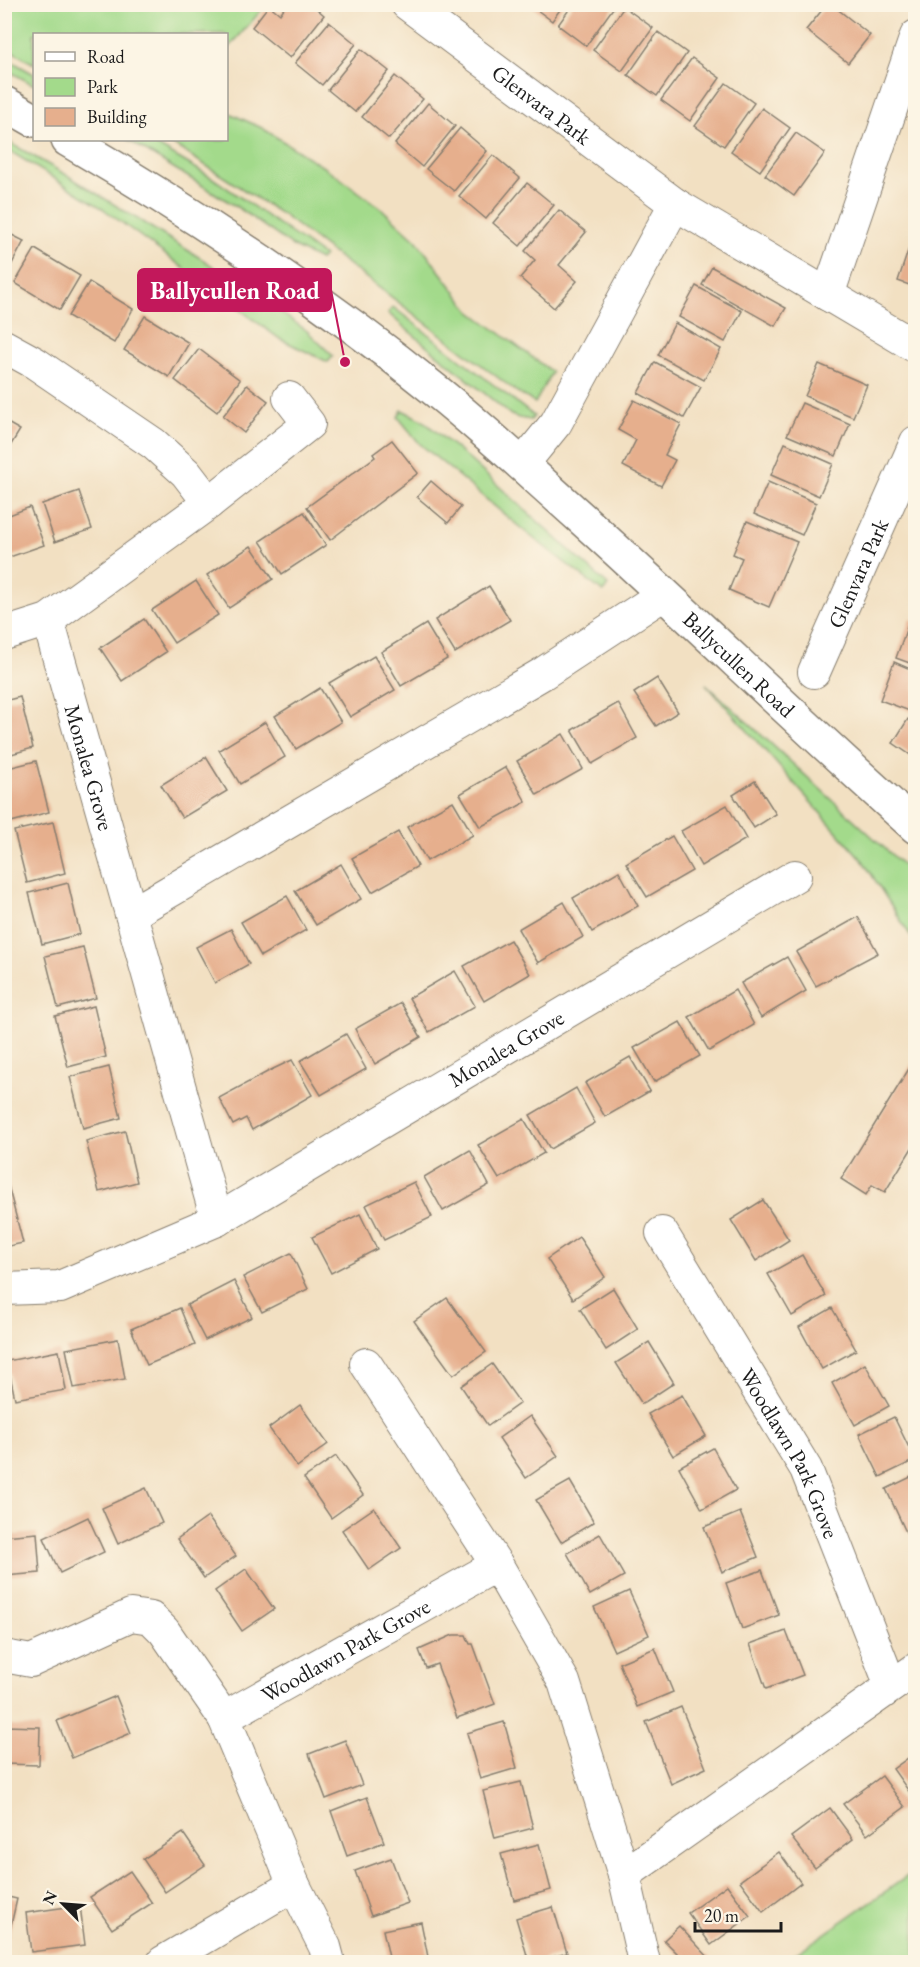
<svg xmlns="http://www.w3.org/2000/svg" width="920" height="1967" font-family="'EB Garamond',serif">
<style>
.green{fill:#a3da8b;stroke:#607b54;stroke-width:1.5}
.building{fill:#e6af8d}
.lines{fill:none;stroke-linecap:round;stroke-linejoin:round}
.minor-casing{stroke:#877e6f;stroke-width:34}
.tertiary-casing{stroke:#877e6f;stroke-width:36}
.minor{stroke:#fff;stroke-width:32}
.tertiary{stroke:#fff;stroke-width:33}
.labels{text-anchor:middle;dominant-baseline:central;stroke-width:6;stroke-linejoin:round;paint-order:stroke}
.street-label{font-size:22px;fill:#1c1c1c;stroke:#fcf5e5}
.leader{fill:none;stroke:#c2185b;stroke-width:2}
.callout-dot{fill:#c2185b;stroke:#fcf5e5;stroke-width:2}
.callout{fill:#c2185b;stroke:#c2185b;stroke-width:2}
.callout-label{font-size:24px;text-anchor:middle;font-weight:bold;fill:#fff}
</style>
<rect width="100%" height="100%" fill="#fcf5e5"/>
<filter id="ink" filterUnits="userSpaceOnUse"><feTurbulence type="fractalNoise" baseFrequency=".0167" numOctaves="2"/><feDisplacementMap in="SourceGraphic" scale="12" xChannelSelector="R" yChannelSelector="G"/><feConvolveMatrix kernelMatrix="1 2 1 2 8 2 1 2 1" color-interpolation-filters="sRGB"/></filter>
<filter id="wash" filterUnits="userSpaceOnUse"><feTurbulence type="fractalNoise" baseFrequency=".008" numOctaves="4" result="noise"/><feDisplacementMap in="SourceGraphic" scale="24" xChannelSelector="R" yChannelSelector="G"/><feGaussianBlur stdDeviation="1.35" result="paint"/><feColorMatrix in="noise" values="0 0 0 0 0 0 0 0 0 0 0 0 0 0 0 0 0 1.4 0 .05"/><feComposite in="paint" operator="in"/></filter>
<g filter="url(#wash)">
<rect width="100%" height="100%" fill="#f2e0c2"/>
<g class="green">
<polygon points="4,5 5,4 266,5 227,50 226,34 34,34 34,64 5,47"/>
<polygon points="4,57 34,74 34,85 5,69"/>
<polygon points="227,112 262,128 333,173 383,210 416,240 470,311 552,372 535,403 517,392 283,215 166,140 226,140"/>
<polygon points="5,140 70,177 205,261 306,330 333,356 328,362 280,339 102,208 5,148"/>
<polygon points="128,140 148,140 214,179 324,256 320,260 294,247 237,207"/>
<polygon points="393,307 534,416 531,420 519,418 511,415 405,328 388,313"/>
<polygon points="402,410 422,420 471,461 608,585 603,592 528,534 420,444 398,417"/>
<polygon points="706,684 915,876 915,943 863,861"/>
<polygon points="915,1871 915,1962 784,1962"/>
</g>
<g id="blocks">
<g class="building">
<polygon points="287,4 311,4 324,15 290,58 252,27 269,5 280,14"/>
<polygon points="529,4 564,4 552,21"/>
<polygon points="573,4 616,4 586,46 558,25"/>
<polygon points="827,4 831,4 870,35 848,63 806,30"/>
<polygon points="624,7 653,28 622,71 593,50"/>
<polygon points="329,22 356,44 322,85 295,63"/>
<polygon points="658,32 687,53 657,96 628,75"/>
<polygon points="361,49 389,71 355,112 328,90"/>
<polygon points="692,58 720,78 690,121 661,100"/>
<polygon points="395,76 423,99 389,139 362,117"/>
<polygon points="726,83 754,103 724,146 695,126"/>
<polygon points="428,103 455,126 422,167 395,144"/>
<polygon points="762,108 790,128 760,171 731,151"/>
<polygon points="460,128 487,151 454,191 426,169"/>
<polygon points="796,133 825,153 794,196 765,175"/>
<polygon points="493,155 520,178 486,219 459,196"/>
<polygon points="527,183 554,205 520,246 493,223"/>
<polygon points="559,210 586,232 559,265 577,281 554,308 520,278 535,260 525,251"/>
<polygon points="4,231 24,241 4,279"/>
<polygon points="909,248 915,250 915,287 898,281"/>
<polygon points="35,249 80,276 60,310 15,283"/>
<polygon points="712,267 786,308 775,326 702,285"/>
<polygon points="89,282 133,309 114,343 68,316"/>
<polygon points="696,286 742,311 725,342 679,317"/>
<polygon points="145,316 189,343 169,377 124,350"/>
<polygon points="675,323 721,349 704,380 658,355"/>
<polygon points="199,349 240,380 217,412 175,380"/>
<polygon points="655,362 701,387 684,418 638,393"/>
<polygon points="819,364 867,385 853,417 805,396"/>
<polygon points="247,385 268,401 244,433 223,416"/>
<polygon points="634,400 681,424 665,455 675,460 661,486 623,466 636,440 618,430"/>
<polygon points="802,403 850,424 836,456 787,435"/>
<polygon points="4,421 20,430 4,456"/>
<polygon points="392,440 418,473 330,540 307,507 375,457 373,454"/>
<polygon points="785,443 833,464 819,496 771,475"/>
<polygon points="431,481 461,507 448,523 417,497"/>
<polygon points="768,482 816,503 802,535 754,514"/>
<polygon points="79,491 92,529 55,542 42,504"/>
<polygon points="30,507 44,545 4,559 4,517"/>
<polygon points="304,512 326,545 282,574 260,541"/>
<polygon points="747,521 797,542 769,607 729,590 742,558 733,554"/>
<polygon points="251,546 273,579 229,608 207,575"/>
<polygon points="196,581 218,615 174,643 152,610"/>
<polygon points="489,586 510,620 455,653 435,620"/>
<polygon points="144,619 166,652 122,681 100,648"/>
<polygon points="910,619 915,621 915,665 896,658"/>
<polygon points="426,624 447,659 401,686 381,652"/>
<polygon points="374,656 395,690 350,717 329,683"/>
<polygon points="894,662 915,671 915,713 880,700"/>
<polygon points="657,678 678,712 656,726 634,693"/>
<polygon points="320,688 341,722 296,749 275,716"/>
<polygon points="20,697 33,748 4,756 4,701"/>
<polygon points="618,703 637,738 592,764 572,730"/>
<polygon points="908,719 915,724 915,758 893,743"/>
<polygon points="265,722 285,757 240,784 219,750"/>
<polygon points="563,734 583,769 537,795 517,761"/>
<polygon points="206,757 227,791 182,818 161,785"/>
<polygon points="36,761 49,812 11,822 4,798 4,769"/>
<polygon points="506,767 526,802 480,827 460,794"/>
<polygon points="755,781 776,814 754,828 733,795"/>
<polygon points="453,801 473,835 427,861 407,827"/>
<polygon points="727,805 746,839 701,866 681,831"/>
<polygon points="53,822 65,873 27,883 14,831"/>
<polygon points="398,832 418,866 372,892 352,858"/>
<polygon points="672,836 692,871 647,897 626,863"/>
<polygon points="341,864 361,899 316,925 295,891"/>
<polygon points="619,871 638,906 592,932 573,898"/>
<polygon points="68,883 80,934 42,944 29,893"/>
<polygon points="287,896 306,930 261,956 241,922"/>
<polygon points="564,902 583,937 538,963 518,929"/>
<polygon points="858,917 878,953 816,986 796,952"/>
<polygon points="231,929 249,964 215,983 196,947"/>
<polygon points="510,940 530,974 484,1001 464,966"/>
<polygon points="83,947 96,998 58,1008 45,956"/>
<polygon points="787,957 806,991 761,1018 741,983"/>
<polygon points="455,971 475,1006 429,1032 409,998"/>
<polygon points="735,990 754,1025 709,1051 689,1017"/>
<polygon points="401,1003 421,1037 375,1064 355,1029"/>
<polygon points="94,1006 106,1057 68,1067 55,1016"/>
<polygon points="680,1022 700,1056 654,1082 634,1048"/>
<polygon points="346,1034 366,1069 321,1095 300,1061"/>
<polygon points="630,1057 650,1091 605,1117 585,1083"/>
<polygon points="915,1059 915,1143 885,1192 872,1185 866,1195 841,1179"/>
<polygon points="292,1060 312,1095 252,1130 246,1118 233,1125 219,1098 271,1070"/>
<polygon points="109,1067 121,1118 83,1128 70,1077"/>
<polygon points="576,1088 595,1123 550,1149 530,1115"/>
<polygon points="524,1119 544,1153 499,1179 478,1145"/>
<polygon points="125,1131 137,1182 99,1192 86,1141"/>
<polygon points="470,1150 489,1185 443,1211 424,1177"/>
<polygon points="4,1170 23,1243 4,1247"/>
<polygon points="414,1182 432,1217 384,1240 366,1205"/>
<polygon points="763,1200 789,1240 756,1261 731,1220"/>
<polygon points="360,1214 377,1249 331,1273 312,1237"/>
<polygon points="579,1237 605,1277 573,1299 547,1259"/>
<polygon points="291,1253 308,1289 262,1312 243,1277"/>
<polygon points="802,1255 826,1296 792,1316 768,1274"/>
<polygon points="234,1281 252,1317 205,1340 187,1305"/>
<polygon points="613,1288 638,1329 606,1350 580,1309"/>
<polygon points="447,1298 486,1352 453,1375 414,1321"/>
<polygon points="180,1308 195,1345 147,1365 131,1329"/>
<polygon points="832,1308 856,1350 822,1369 799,1327"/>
<polygon points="118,1339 125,1379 74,1388 66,1349"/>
<polygon points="649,1342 674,1383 642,1404 616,1363"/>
<polygon points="59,1351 66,1390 15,1399 7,1361"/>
<polygon points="492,1364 520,1403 488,1426 461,1386"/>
<polygon points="865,1364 889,1406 855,1425 832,1383"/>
<polygon points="682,1395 706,1436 673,1456 648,1414"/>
<polygon points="300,1405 328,1444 297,1467 269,1428"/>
<polygon points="530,1416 558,1456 526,1478 499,1438"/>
<polygon points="894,1417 915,1460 880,1477 859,1434"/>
<polygon points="713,1448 736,1490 702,1509 679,1467"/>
<polygon points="336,1456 363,1495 331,1518 304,1478"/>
<polygon points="915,1475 915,1528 906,1532 886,1489"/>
<polygon points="570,1481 594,1522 561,1542 536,1500"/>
<polygon points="146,1488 162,1523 118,1544 102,1508"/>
<polygon points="374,1508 401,1548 369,1570 342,1530"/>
<polygon points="740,1512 758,1557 722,1572 704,1527"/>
<polygon points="88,1517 104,1552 60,1573 44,1538"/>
<polygon points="208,1517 236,1556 204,1578 177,1539"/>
<polygon points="37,1533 40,1573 4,1576 4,1536"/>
<polygon points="600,1534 624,1576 590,1595 567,1553"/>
<polygon points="246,1569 274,1609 242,1631 215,1591"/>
<polygon points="762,1570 779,1615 742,1629 726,1583"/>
<polygon points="629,1591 649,1635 614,1651 594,1607"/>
<polygon points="786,1631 803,1675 766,1689 750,1644"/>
<polygon points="453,1635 466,1635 470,1644 473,1644 495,1704 457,1718 437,1664 426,1668 419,1650"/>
<polygon points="655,1648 673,1692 637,1707 619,1663"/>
<polygon points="116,1696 131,1733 72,1758 57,1721"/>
<polygon points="681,1707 706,1768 671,1784 646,1722"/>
<polygon points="504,1722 517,1768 480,1779 467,1733"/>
<polygon points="4,1726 40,1727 39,1765 4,1764"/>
<polygon points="345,1740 362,1785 326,1799 309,1754"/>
<polygon points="915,1753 915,1800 893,1769"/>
<polygon points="882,1776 905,1807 867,1835 843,1804"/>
<polygon points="521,1782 533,1828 495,1838 483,1791"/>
<polygon points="367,1797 384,1842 347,1856 331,1811"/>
<polygon points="830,1808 853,1839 815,1868 791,1837"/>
<polygon points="183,1833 205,1865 165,1892 143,1859"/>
<polygon points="539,1844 551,1890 514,1900 501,1854"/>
<polygon points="779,1852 801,1883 763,1912 740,1881"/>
<polygon points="391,1858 408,1903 371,1916 355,1871"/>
<polygon points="130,1871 152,1903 112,1929 90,1897"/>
<polygon points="727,1885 750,1916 711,1945 688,1913"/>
<polygon points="4,1896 17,1899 8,1938 4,1937"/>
<polygon points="80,1905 85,1945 31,1952 26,1913"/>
<polygon points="553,1907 567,1953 535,1962 529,1962 516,1918"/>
<polygon points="421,1922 429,1962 390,1962 383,1930"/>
<polygon points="679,1926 712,1961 711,1962 677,1962 682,1958 664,1940"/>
</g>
</g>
</g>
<g filter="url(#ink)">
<use href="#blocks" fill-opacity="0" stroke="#877e6f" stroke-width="1.5"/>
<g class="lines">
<defs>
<g id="minor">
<path id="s1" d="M407,4L675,204L916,347"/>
<polyline points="828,295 916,36"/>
<polyline points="4,346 35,363 154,444 186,473 209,503"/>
<polyline points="522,465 556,423 675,204"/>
<path id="s2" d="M664,594L542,674L131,914L217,1220L795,876"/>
<path id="s3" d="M48,620L131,914"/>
<polyline points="4,634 48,620 209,503 309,424 289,398"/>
<path id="s4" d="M814,672L916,442"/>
<path id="s5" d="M662,1233L806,1469L891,1686"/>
<polyline points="4,1289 60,1287 217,1220"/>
<polyline points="366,1364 497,1565"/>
<polyline points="4,1656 31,1661 131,1615 151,1618 164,1631 224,1718"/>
<polyline points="624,1875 916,1669"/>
<polyline points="163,1962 294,1885"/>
<path id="s6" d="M329,1962L325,1947L294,1885L224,1718L497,1565L564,1682L624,1875L644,1962"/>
</g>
<g id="tertiary">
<polyline points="4,103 34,120"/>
<path id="s7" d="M68,140C198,216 323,299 440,394C488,433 534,476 580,517C693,619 802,725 916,827"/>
</g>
</defs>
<use href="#minor" class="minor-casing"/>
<use href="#tertiary" class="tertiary-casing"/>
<use href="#minor" class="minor"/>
<use href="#tertiary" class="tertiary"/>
</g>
</g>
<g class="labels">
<g class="street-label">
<text stroke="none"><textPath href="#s1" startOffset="168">Glenvara Park</textPath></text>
<text stroke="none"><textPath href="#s4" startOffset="108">Glenvara Park</textPath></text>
<text stroke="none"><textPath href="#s7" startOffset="854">Ballycullen Road</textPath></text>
<text stroke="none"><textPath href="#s3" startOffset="153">Monalea Grove</textPath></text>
<text stroke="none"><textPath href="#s2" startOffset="1276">Monalea Grove</textPath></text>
<text stroke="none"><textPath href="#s5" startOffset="255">Woodlawn Park Grove</textPath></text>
<text stroke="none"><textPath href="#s6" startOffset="405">Woodlawn Park Grove</textPath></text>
</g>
</g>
<path class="leader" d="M345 362L331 290"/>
<circle class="callout-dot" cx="345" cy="362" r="6"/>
<rect class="callout" x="138" y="269" width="193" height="42" rx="6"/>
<g class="callout-label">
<text x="235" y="299">Ballycullen Road</text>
</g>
<rect width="920" height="1967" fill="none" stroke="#fcf5e5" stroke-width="24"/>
<rect x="33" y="33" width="195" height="108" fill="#fcf5e5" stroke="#a29e95" stroke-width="1.5"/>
<rect x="45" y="52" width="30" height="9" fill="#ffffff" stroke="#a29e95" stroke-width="1.5"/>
<text x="87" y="63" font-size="18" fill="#1c1c1c">Road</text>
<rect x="45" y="78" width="30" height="18" fill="#a3da8b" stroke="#a29e95" stroke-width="1.5"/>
<text x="87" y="93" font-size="18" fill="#1c1c1c">Park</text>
<rect x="45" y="108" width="30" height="18" fill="#e6af8d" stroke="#a29e95" stroke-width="1.5"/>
<text x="87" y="123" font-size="18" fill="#1c1c1c">Building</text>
<g transform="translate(63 1904) rotate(295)" stroke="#fcf5e5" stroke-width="4.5" paint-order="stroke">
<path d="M0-4.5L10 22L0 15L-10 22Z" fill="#1c1c1c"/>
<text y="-9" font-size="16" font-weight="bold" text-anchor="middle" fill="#1c1c1c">N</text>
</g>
<path d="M695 1922v9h86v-9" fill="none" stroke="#1c1c1c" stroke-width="3"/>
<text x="704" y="1922" font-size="18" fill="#1c1c1c" stroke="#fcf5e5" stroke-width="4.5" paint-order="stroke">20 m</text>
</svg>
